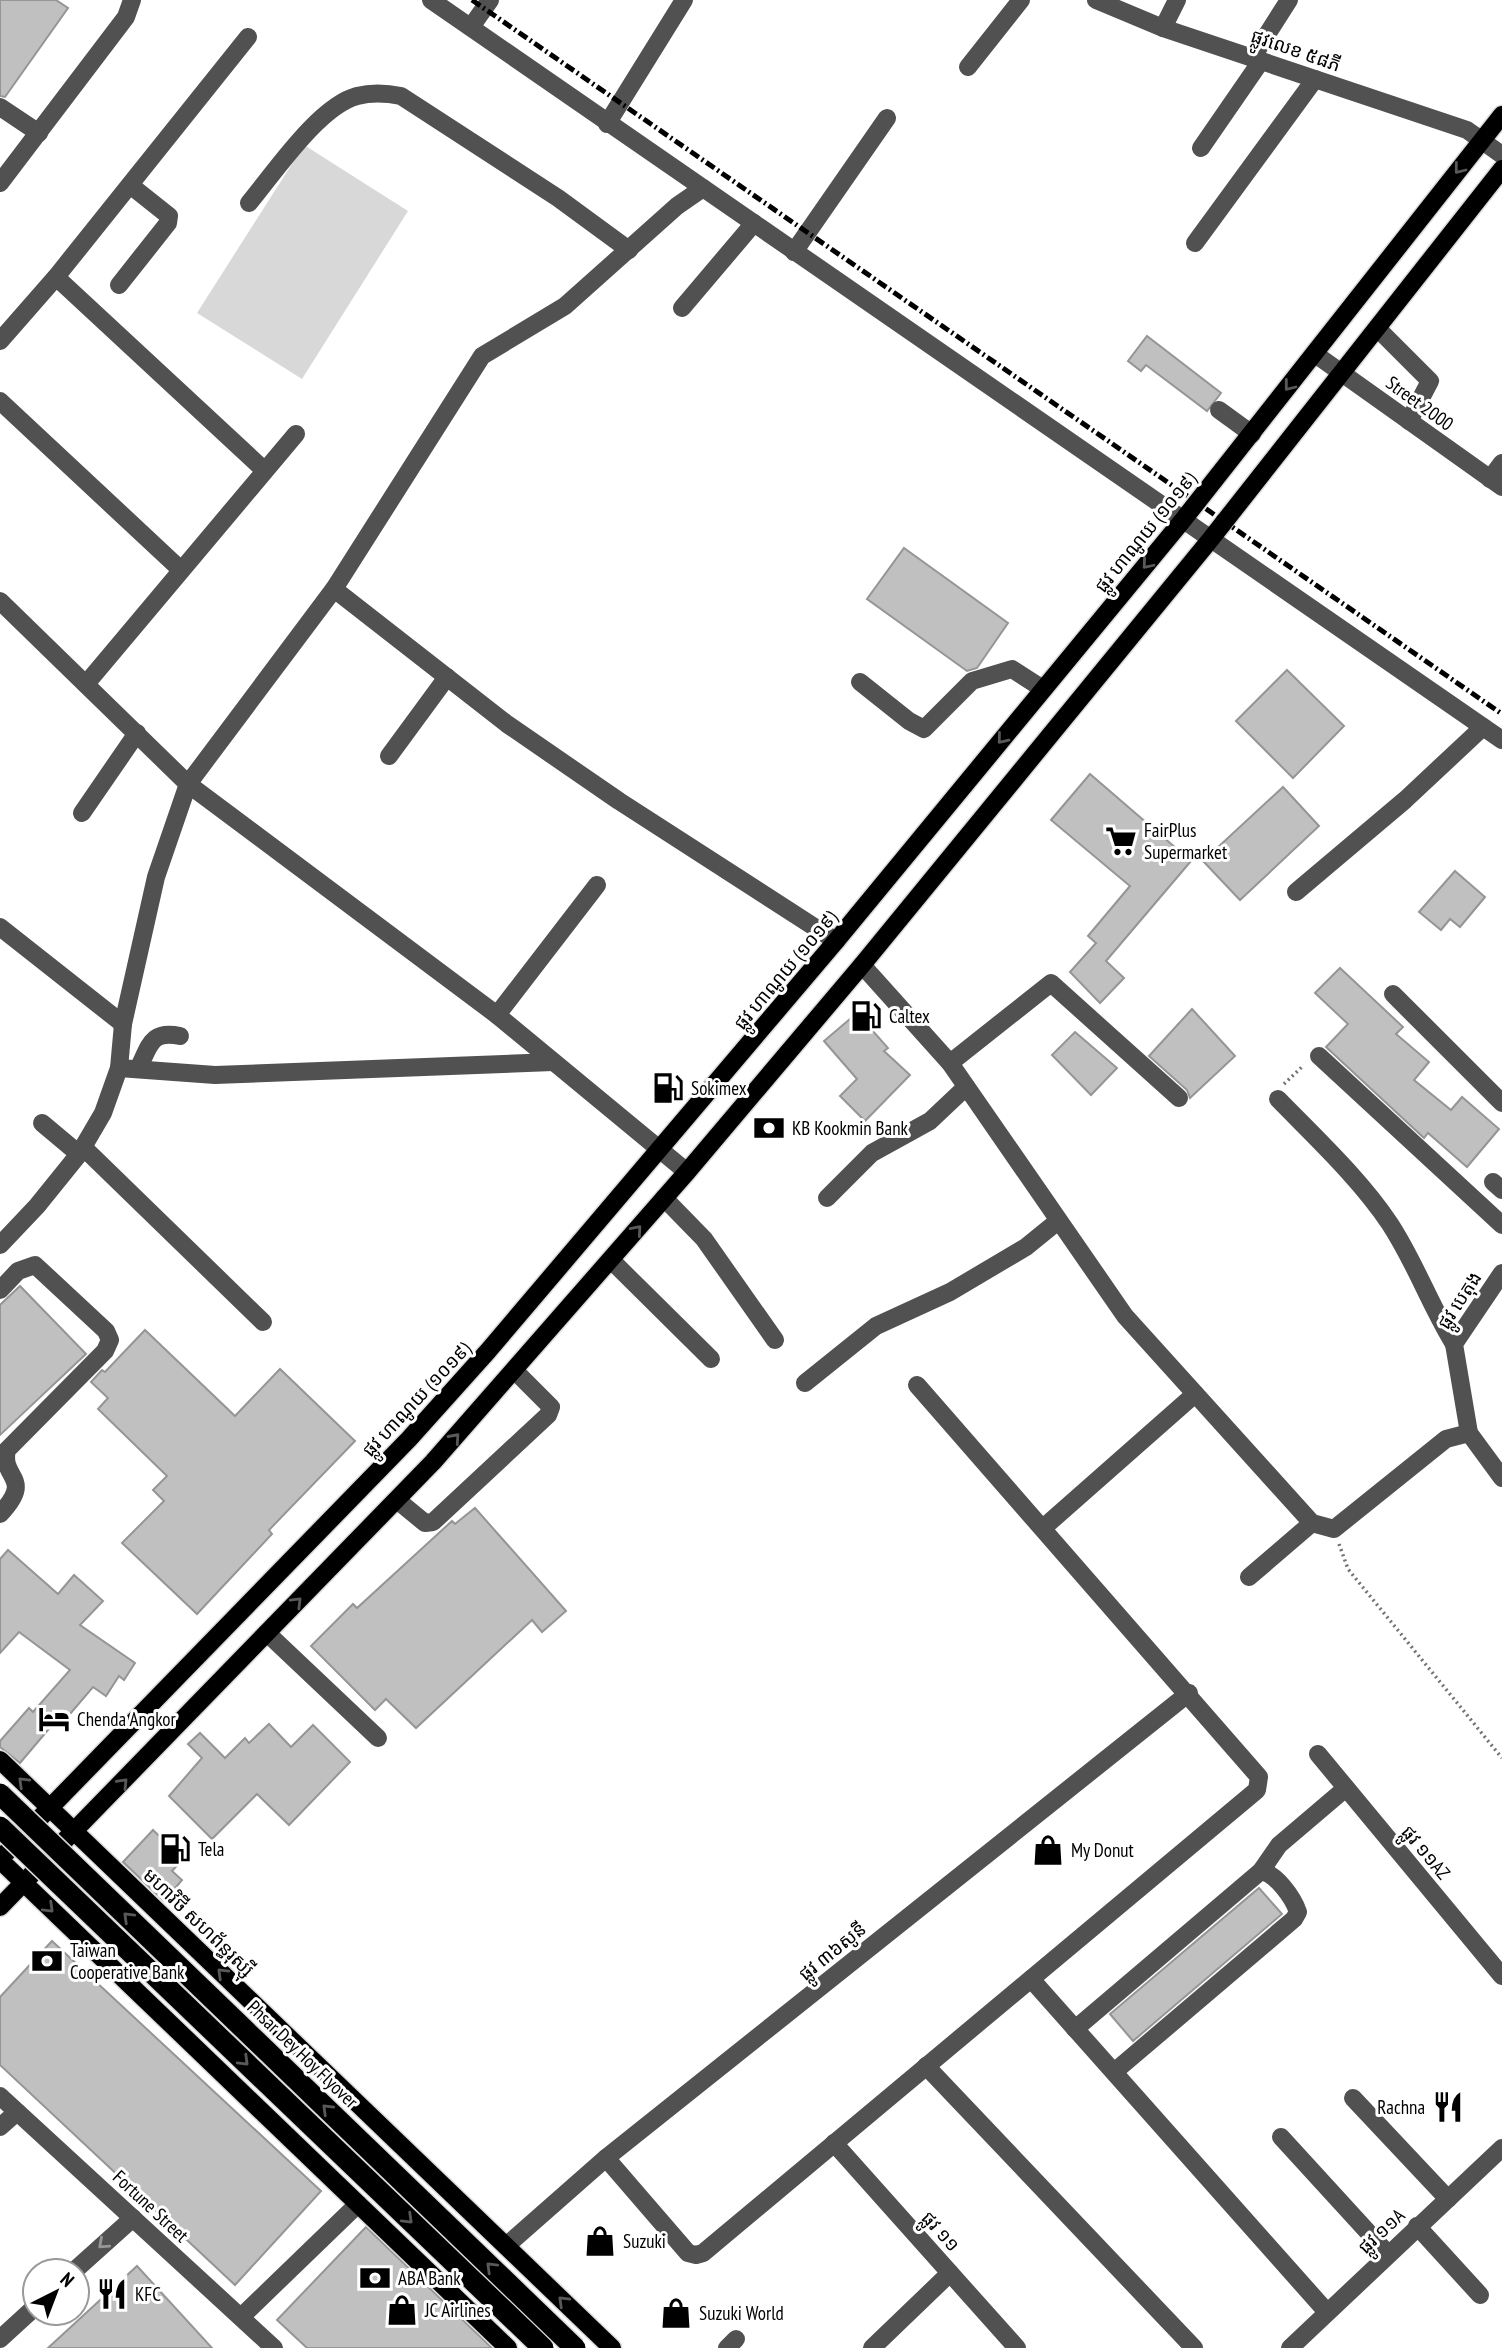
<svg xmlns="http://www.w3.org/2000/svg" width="1502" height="2348" font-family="'PT Sans Narrow','Noto Sans Khmer',sans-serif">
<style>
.pitch{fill:#d8d8d8}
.building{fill:#c0c0c0;stroke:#959595;stroke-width:2}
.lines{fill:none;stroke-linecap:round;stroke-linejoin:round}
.major-casing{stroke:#dbdbdb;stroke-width:21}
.path{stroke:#737373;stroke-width:3.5;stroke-dasharray:2 3.5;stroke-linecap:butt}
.minor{stroke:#515151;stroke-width:18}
.major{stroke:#000;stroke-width:18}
.rail{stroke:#000;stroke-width:5;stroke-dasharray:10 3.5 2 3.5;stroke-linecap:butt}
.highway-bridge-casing{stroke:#dbdbdb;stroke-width:24;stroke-linecap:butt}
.highway-bridge{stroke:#000;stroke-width:21}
.oneway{stroke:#595959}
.oneway2{stroke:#979797}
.labels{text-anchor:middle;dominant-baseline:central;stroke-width:6;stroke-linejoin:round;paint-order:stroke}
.street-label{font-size:19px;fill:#000;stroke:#fff}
.poi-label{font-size:19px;fill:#000;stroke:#fff;text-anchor:start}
</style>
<rect width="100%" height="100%" fill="#fff"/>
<polygon class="pitch" points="304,145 408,211 302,379 197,313"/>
<g class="building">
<polygon points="0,0 56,0 68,8 5,97 0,96"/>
<polygon points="1147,336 1221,393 1207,411 1146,365 1141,371 1128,361"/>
<polygon points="904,548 1008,623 977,668 967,671 867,599"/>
<polygon points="1287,670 1344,726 1293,778 1236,721"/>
<polygon points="1090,774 1191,861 1106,961 1124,978 1100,1003 1070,972 1096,943 1088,936 1130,886 1051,820"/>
<polygon points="1283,787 1319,826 1240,900 1203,861"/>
<polygon points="1455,871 1485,897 1460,927 1450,919 1441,930 1419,912"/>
<polygon points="1340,968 1403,1027 1396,1034 1429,1062 1414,1080 1451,1110 1462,1097 1499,1129 1467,1167 1428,1133 1424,1138 1326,1047 1348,1024 1315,993"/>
<polygon points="1192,1009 1235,1056 1190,1098 1187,1090 1149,1056"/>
<polygon points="857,1013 888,1048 884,1051 910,1075 865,1121 840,1096 857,1079 824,1041"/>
<polygon points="1075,1032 1117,1068 1091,1095 1052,1055"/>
<polygon points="20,1286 86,1354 0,1435 0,1305"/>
<polygon points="145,1330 235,1416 280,1369 355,1441 269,1530 272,1534 197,1614 122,1543 164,1501 153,1490 167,1476 98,1409 108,1398 91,1382 102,1370 105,1372"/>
<polygon points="475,1508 566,1611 542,1632 532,1620 416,1728 386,1699 375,1710 311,1646 353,1604 357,1608 452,1521 455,1524"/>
<polygon points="8,1550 58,1594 74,1575 103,1601 80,1625 135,1663 124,1680 119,1676 106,1696 93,1687 58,1728 53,1724 20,1763 0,1747 0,1741 29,1708 33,1712 70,1670 19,1632 0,1653 0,1559"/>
<polygon points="269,1724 291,1747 313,1725 350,1762 289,1825 257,1794 212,1839 169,1796 202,1758 188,1744 200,1733 225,1758 245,1738 249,1743"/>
<polygon points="153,1830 183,1859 172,1871 182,1880 164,1901 123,1862"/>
<polygon points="1259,1888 1282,1914 1133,2041 1110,2014"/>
<polygon points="52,1941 321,2191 235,2285 0,2065 0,1997"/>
<polygon points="366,2227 492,2348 307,2348 277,2320"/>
<polygon points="137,2266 212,2348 48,2348"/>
</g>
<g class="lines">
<defs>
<g id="major">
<polyline points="0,1760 612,2348"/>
<polyline points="0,1859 409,1439 488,1351 836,941 1183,520 1502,115"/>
<polyline points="0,1860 508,2348"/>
<polyline points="0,1907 433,1462 687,1172 862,965 1210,540 1502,169"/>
</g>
</defs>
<use href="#major" class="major-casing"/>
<g class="path">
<polyline points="1284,1084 1304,1065"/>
<polyline points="1339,1544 1348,1569 1502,1758"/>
</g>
<g class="minor">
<polyline points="431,0 1502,740"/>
<polyline points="1096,0 1163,28 1467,130 1502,155"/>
<polyline points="471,27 490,0"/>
<polyline points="1163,28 1177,0"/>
<polyline points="1252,58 1289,0"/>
<polyline points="968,67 1021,0"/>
<polyline points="0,107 39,133"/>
<polyline points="607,124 684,0"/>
<polyline points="1201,148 1261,61"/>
<polyline points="0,183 126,17 132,0"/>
<path d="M249,203C274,173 319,106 357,96C373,92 386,93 401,96L558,198L629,250"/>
<polyline points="1195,243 1315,79"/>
<polyline points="794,252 887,118"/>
<polyline points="56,277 264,470"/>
<polyline points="119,285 168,223 169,216 130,185"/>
<polyline points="682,308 754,223"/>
<polyline points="1377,328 1430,381 1409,421"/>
<polyline points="0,341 56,277 248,37"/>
<polyline points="1315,354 1502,487"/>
<polyline points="0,401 181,570"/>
<polyline points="1219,410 1252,434"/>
<polyline points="1490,479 1502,463"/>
<polyline points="334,589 507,724 619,801 836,941"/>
<polyline points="0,601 188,784 497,1015 687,1172"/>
<polyline points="860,682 909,721 924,729 972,681 1012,669 1043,689"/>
<polyline points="86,684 296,434"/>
<polyline points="389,756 447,677"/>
<polyline points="82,813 137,733"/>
<polyline points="1296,892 1405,800 1483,727"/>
<polyline points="0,927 123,1024"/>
<polyline points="862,965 950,1063 1125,1316 1312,1523 1334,1529 1446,1439 1469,1433"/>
<polyline points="1393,994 1502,1103"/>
<polyline points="497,1015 597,885"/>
<polyline points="1319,1056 1502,1225"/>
<polyline points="950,1063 1051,983 1179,1098"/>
<polyline points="119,1068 215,1075 553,1062"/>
<path d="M138,1069C150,1046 150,1030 180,1036"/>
<path d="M1278,1099C1315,1137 1361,1180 1390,1224C1415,1262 1430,1305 1454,1344"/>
<polyline points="42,1123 79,1154"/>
<polyline points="84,1148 263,1322"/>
<polyline points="1493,1182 1502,1190"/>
<polyline points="664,1198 704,1239 775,1340"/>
<polyline points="827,1198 872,1153 930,1121 966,1087"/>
<polyline points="0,1245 37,1206 79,1154 103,1113 119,1068 123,1024 156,877 188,784 334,589 482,356 565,306 677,206 703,188"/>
<polyline points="611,1260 711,1359"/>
<polyline points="1502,1273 1454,1344 1469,1433 1502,1478"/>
<path d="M0,1290L18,1271L35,1265L106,1331L110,1340L105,1351L7,1450C0,1479 35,1477 0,1514"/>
<polyline points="805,1383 876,1326 950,1292 1026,1247 1058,1221"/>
<polyline points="397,1500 425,1523 433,1522 548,1415 551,1407 515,1371"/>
<polyline points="1043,1528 1195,1394"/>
<polyline points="1249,1577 1312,1523"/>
<polyline points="267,1633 378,1738"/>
<polyline points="1318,1754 1502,1976"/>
<polyline points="1031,1979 1326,2311"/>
<polyline points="1075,2029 1261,1871 1279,1845 1346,1788"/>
<polyline points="926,2066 1194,2348"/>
<path d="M1114,2072L1294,1919L1298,1912C1293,1897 1276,1874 1261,1871"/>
<polyline points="0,2096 274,2348"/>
<polyline points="1353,2098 1448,2199"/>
<polyline points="0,2127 17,2112"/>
<polyline points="1281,2137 1388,2254"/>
<polyline points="834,2143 1017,2348"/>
<polyline points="606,2158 688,2253 696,2255 703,2253 1257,1790 1259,1777 917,1385"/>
<polyline points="1417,2226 1480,2295"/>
<polyline points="506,2246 606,2158 1189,1693"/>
<polyline points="74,2271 133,2218"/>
<polyline points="241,2317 358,2204"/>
<polyline points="0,2339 35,2307"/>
<polyline points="727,2348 736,2339"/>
<polyline points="872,2348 950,2273"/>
<polyline points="1290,2348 1502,2148"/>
</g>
<use href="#major" class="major"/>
<polyline class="rail" points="472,0 1502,714"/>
<defs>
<g id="highway-bridge">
<polyline points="0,1794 575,2348"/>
<polyline points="0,1827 543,2348"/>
</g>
</defs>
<use href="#highway-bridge" class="highway-bridge-casing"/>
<use href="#highway-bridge" class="highway-bridge"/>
</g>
<defs><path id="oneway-chevron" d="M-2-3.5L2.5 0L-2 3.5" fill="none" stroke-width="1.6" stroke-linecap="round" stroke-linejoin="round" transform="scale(1.75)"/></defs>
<g class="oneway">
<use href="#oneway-chevron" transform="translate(1459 169) rotate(128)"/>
<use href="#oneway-chevron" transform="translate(1289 386) rotate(128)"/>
<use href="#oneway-chevron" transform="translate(1147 564) rotate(130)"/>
<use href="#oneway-chevron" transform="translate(1002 739) rotate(129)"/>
<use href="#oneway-chevron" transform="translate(637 1230) rotate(-49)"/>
<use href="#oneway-chevron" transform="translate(455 1438) rotate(-48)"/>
<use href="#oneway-chevron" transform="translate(297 1602) rotate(-45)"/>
<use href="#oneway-chevron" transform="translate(23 1782) rotate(-136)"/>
<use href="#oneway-chevron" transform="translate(123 1783) rotate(-46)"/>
<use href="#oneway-chevron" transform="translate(49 1908) rotate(44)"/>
<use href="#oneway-chevron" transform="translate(128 1917) rotate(-136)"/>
<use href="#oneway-chevron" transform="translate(222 1973) rotate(-136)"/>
<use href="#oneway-chevron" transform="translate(244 2061) rotate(44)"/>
<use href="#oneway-chevron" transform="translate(327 2109) rotate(-136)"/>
<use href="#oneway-chevron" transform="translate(408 2219) rotate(44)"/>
<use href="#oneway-chevron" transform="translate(491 2267) rotate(-136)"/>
<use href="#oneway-chevron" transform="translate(563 2301) rotate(-136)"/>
</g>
<use class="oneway2" href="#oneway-chevron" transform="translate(103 2244) rotate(138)"/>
<defs>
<symbol id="supermarket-bare" viewBox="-9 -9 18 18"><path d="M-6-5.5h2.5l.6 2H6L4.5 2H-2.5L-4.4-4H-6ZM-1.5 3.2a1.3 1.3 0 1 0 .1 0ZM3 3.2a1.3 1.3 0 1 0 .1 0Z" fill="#000" stroke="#fff" stroke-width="2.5" paint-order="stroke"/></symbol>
<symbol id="fuel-bare" viewBox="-9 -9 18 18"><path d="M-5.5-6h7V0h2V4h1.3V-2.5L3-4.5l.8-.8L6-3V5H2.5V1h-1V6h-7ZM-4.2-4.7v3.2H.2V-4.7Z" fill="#000" stroke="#fff" stroke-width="2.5" paint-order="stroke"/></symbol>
<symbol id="bank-bare" viewBox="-9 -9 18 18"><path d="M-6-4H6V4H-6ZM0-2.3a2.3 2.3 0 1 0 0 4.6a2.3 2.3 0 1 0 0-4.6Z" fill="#000" stroke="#fff" stroke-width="2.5" paint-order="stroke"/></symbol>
<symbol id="hotel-bare" viewBox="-9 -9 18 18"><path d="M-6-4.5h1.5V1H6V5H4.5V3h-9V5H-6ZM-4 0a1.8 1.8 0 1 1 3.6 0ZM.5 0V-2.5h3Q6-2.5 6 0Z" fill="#000" stroke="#fff" stroke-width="2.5" paint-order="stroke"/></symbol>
<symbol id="shop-bare" viewBox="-9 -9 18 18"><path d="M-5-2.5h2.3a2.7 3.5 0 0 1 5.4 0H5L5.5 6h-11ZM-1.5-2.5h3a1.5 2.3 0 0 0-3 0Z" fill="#000" stroke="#fff" stroke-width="2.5" paint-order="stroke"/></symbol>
<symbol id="restaurant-bare" viewBox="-9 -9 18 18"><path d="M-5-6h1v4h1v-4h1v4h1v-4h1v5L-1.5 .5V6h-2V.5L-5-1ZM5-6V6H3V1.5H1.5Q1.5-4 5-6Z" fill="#000" stroke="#fff" stroke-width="2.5" paint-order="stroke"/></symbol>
</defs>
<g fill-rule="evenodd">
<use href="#supermarket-bare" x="1099" y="819" width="44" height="44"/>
<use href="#fuel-bare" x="844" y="994" width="44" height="44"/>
<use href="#fuel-bare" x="646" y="1066" width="44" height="44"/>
<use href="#bank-bare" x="747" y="1106" width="44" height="44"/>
<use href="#hotel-bare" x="32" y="1697" width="44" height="44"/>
<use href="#fuel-bare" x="153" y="1827" width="44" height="44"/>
<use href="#shop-bare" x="1026" y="1828" width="44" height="44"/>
<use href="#bank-bare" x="25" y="1939" width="44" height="44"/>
<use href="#restaurant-bare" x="1426" y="2085" width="44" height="44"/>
<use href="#shop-bare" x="578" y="2219" width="44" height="44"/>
<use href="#bank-bare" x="353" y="2256" width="44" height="44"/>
<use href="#restaurant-bare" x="90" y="2272" width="44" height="44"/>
<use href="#shop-bare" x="380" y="2288" width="44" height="44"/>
<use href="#shop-bare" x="654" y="2291" width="44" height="44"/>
</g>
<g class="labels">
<g class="street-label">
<text transform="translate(1296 50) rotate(19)">ផ្លូវលេខ ៥៨ភី</text>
<text transform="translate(1420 403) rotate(36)">Street 2000</text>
<text transform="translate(1145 532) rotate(-51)">ផ្លូវ ហាណូយ (១០១៩)</text>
<text transform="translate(785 970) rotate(-50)">ផ្លូវ ហាណូយ (១០១៩)</text>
<text transform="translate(1459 1300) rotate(-57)">ផ្លូវ បេតុង</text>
<text transform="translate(416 1399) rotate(-47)">ផ្លូវ ហាណូយ (១០១៩)</text>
<text transform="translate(1426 1852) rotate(50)">ផ្លូវ ១១AZ</text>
<text transform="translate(199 1922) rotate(44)">មហាវិថី សហព័ន្ធរុស្ស៊ី</text>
<text transform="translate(832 1951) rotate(-39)">ផ្លូវ ៣៦សូនី</text>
<text transform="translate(303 2054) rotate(44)">Phsar Dey Hoy Flyover</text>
<text transform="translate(151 2206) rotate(43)">Fortune Street</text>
<text transform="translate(941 2231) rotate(48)">ផ្លូវ ១១</text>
<text transform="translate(1381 2231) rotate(-43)">ផ្លូវ ១១A</text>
</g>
<g class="poi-label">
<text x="1144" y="830">FairPlus<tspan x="1144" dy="22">Supermarket</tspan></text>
<text x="889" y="1016">Caltex</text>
<text x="691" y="1088">Sokimex</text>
<text x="792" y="1128">KB Kookmin Bank</text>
<text x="77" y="1719">Chenda Angkor</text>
<text x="198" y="1849">Tela</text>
<text x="1071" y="1850">My Donut</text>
<text x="70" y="1950">Taiwan<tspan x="70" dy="22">Cooperative Bank</tspan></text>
<text x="1425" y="2107" text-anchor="end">Rachna</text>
<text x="623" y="2241">Suzuki</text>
<text x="398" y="2278">ABA Bank</text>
<text x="135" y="2294">KFC</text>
<text x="425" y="2310">JC Airlines</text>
<text x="699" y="2313">Suzuki World</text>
</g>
</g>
<g transform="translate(56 2292) rotate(42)"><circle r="33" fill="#ffffff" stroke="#999999" stroke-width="2"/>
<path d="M0-5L12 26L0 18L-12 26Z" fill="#000000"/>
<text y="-10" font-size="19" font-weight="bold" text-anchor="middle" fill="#000000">N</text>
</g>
</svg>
